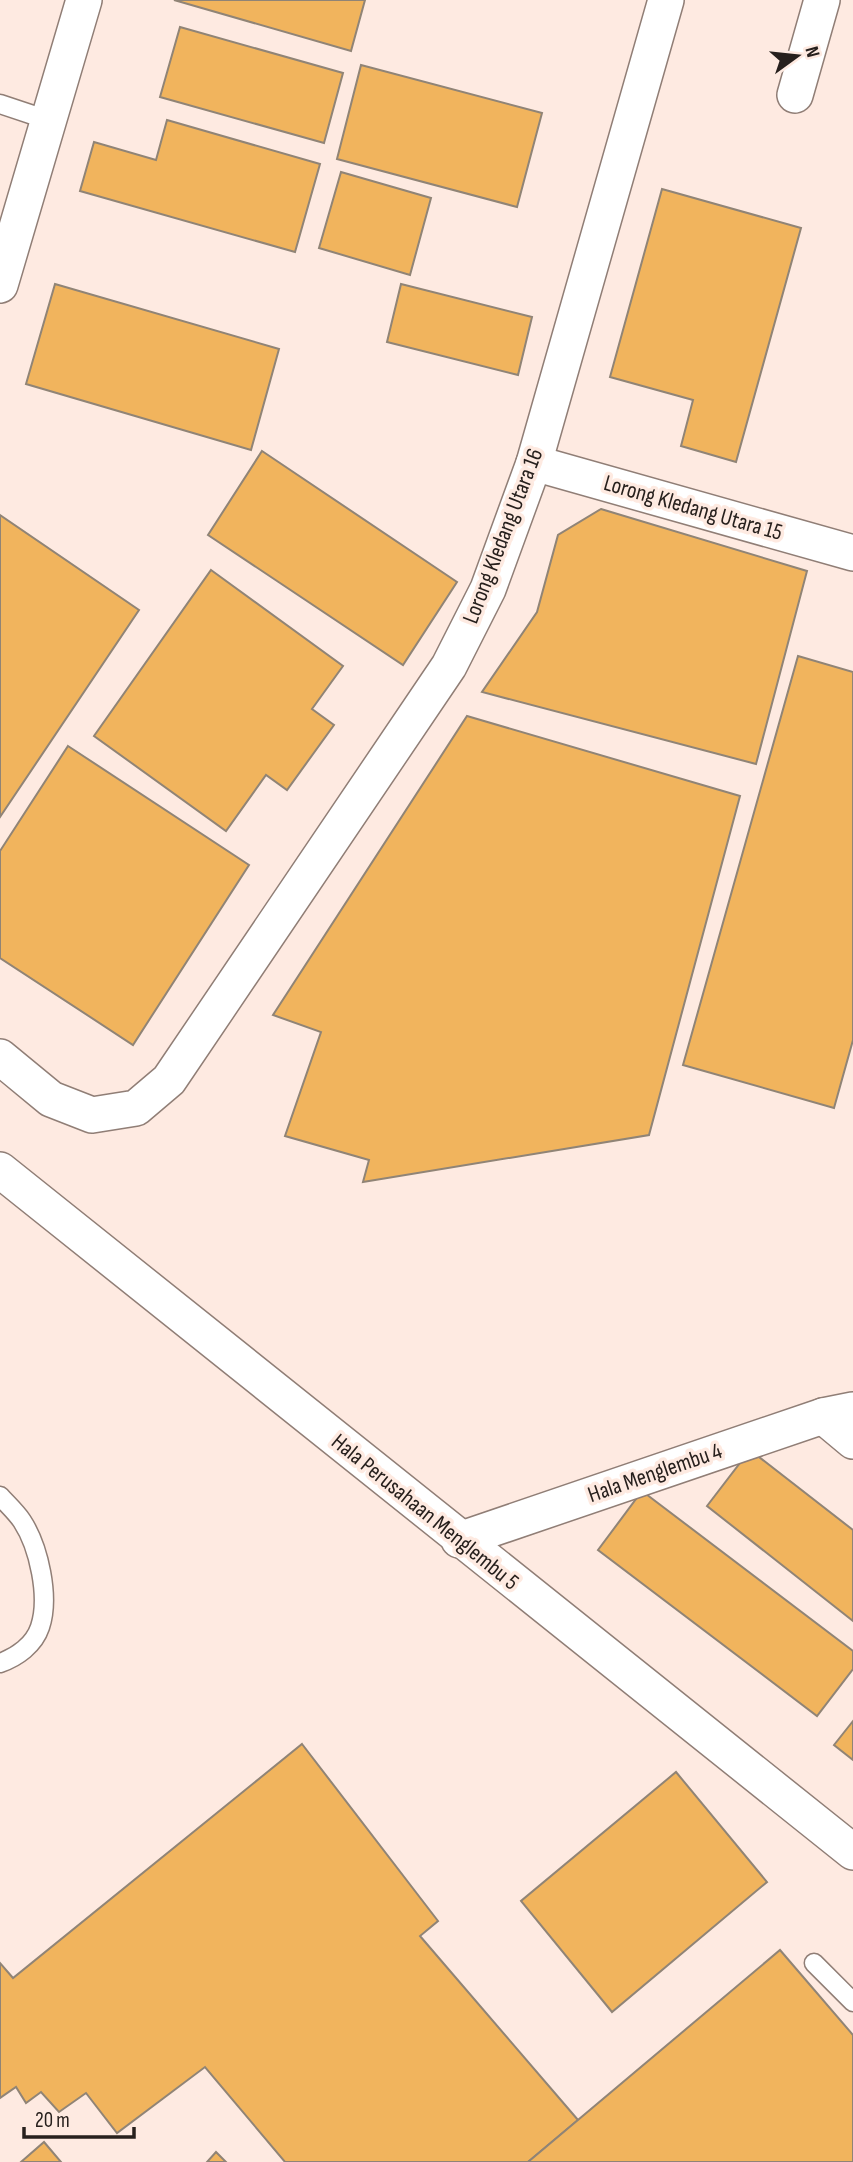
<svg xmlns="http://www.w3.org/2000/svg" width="853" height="2162" font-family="'Sofia Sans Condensed',sans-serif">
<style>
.building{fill:#f1b45d;stroke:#908476;stroke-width:2}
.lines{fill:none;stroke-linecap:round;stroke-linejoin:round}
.lane-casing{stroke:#907e76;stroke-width:21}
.street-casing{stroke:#907e76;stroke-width:38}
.lane{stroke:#fff;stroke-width:18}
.street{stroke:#fff;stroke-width:35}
.labels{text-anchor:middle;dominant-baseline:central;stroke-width:7;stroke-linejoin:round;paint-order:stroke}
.street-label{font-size:23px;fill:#27201d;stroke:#feeae1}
</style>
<rect width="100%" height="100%" fill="#feeae1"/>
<g class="building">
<polygon points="174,0 365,0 351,51"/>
<polygon points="180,27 343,73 324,143 160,97"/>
<polygon points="361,65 542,113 517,207 337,159"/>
<polygon points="167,120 320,164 295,252 80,191 94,142 156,160"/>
<polygon points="341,172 431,198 410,275 319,248"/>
<polygon points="662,189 801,228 736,462 681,446 693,400 610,377"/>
<polygon points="55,284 279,349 251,450 26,384"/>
<polygon points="401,284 532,317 518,375 387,342"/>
<polygon points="262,451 457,582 403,665 208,535"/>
<polygon points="601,509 807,571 756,764 482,692 537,612 558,535"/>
<polygon points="0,515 139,610 0,817"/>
<polygon points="211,570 343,666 312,709 334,725 287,790 266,775 226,831 94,736"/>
<polygon points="798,656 853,672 853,1040 834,1108 683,1065"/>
<polygon points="467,716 740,796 649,1135 363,1182 369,1160 285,1136 321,1032 273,1015"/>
<polygon points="68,746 249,865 133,1045 0,958 0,851"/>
<polygon points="750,1450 853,1530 853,1621 707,1506"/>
<polygon points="642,1491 853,1651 853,1669 817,1716 598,1550"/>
<polygon points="853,1721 853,1760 834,1745"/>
<polygon points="302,1744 438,1921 420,1936 578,2120 528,2162 285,2162 205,2067 117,2133 86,2093 59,2112 41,2092 26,2103 16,2087 0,2098 0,1963 13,1978"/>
<polygon points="676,1772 767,1882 612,2012 521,1901"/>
<polygon points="780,1950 853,2035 853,2162 528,2162"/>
<polygon points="44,2142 61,2162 21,2162"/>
<polygon points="216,2152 226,2162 207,2162"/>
</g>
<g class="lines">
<defs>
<g id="lane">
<polyline points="0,104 48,120"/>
<path d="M0,1496C7,1504 16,1512 22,1521C39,1547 50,1597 40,1627C34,1645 17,1657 0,1663"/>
<polyline points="814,1963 853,2002"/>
</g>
<g id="street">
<polyline points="795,95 822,0"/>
<polyline points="0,285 84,0"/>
<polyline points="534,463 853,553"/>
<polyline points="0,1057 51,1099 92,1115 136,1108 169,1080 449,666 488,589 534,463 666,0"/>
<polyline points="0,1170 853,1852"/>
<polyline points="823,1416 853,1441"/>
<polyline points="459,1540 823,1416 853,1410"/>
</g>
</defs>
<use href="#lane" class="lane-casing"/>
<use href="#street" class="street-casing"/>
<use href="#lane" class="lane"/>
<use href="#street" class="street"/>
</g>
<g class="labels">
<g class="street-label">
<text transform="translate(693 508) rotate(16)">Lorong Kledang Utara 15</text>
<text transform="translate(503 536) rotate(-69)">Lorong Kledang Utara 16</text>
<text transform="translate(655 1473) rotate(-19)">Hala Menglembu 4</text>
<text transform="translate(425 1512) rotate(39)">Hala Perusahaan Menglembu 5</text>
</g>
</g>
<g transform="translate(797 56) rotate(75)" stroke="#feeae1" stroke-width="5" paint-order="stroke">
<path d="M0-5L12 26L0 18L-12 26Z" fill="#27201d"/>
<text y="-10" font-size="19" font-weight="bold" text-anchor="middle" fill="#27201d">N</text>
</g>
<path d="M24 2127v10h110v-10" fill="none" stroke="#27201d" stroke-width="3.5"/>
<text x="35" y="2127" font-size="21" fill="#27201d" stroke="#feeae1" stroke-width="5" paint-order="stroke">20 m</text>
</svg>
